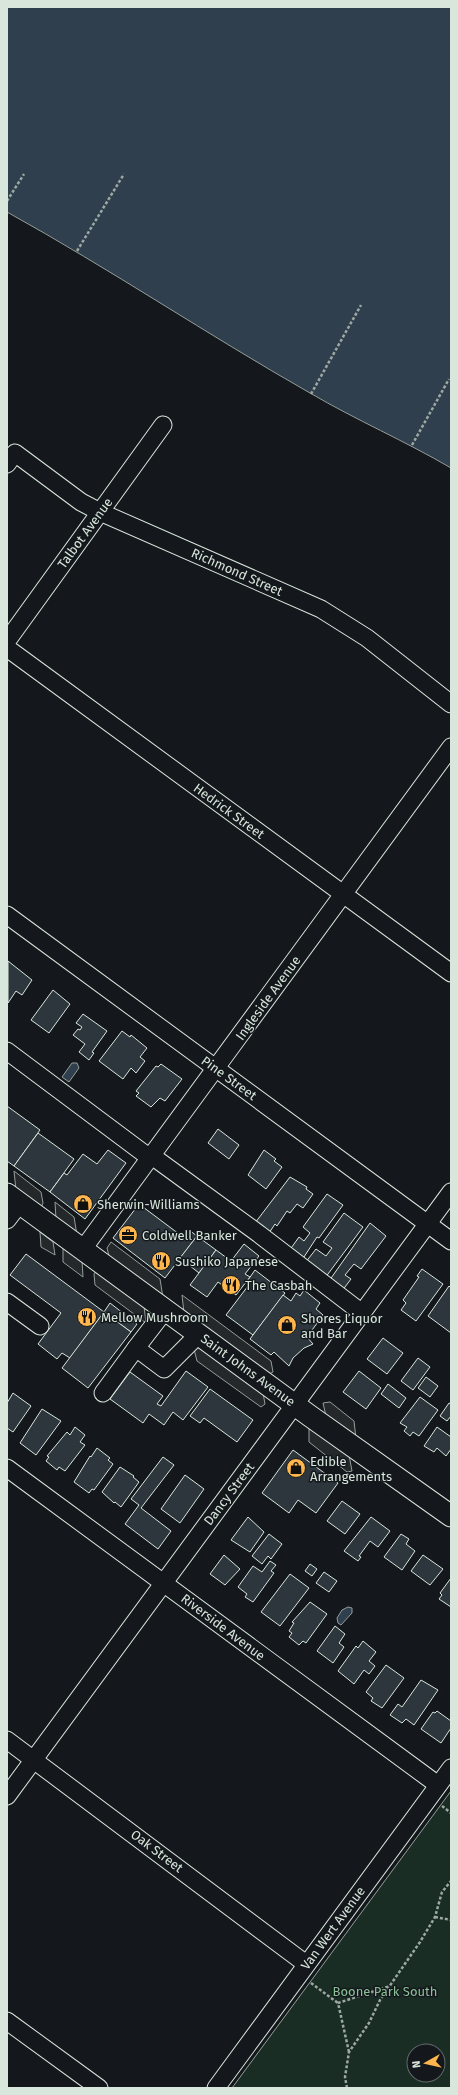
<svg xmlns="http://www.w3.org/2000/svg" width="458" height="2095" font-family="'Fira Sans',sans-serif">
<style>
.green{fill:#1a2d24;stroke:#939e99;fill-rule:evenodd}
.parking{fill:#24282b;stroke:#939e99}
.water{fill:#2f3f4d;stroke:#939e99}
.building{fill:#2c363c;stroke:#d8e6dc}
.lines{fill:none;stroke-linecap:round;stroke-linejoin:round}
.minor-casing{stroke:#d8e6dc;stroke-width:19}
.major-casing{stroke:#d8e6dc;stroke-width:23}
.path{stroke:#9da8a2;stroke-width:2.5;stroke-dasharray:3 2;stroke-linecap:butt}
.minor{stroke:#14181c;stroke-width:17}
.major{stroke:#14181c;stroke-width:21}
.labels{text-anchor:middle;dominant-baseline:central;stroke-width:3;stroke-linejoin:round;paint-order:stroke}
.street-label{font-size:13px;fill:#d8e6dc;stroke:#14181c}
.poi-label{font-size:13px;fill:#d8e6dc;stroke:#14181c;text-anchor:start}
.park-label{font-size:13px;fill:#8ac095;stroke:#14181c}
</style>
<rect width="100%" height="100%" fill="#14181c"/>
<path class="green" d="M451,1791V2088H232ZM414,2051H438V2075H414Z"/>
<g class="parking">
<polygon points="14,1171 41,1192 43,1203 41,1208 16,1190"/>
<polygon points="55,1202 74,1217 77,1235 56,1219"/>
<polygon points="40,1232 53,1242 55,1255 41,1247"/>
<polygon points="111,1242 160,1279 163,1298 110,1260 107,1248"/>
<polygon points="63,1247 82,1261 83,1277 63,1262"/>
<polygon points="96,1271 144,1306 146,1323 95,1285 94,1274"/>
<polygon points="182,1295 271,1361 273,1372 267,1375 184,1313"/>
<polygon points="196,1343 263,1393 265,1404 261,1407 197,1361 194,1349"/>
<polygon points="330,1402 354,1421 356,1439 326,1416 323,1403"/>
<polygon points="309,1426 349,1455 352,1471 347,1472 309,1442"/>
</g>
<g class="water">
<path d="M7,7H451V468C405,441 356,420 310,393C208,335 110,269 7,212Z"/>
<polygon points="72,1063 77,1063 79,1068 69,1082 62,1077"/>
<polygon points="348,1607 352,1608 352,1613 341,1625 338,1623 337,1618 342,1610"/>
</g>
<g class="building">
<polygon points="8,961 32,980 22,995 16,991 8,1003"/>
<polygon points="53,990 70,1004 49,1033 31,1020"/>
<polygon points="83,1014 107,1031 92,1052 94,1053 89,1060 79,1052 85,1044 73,1035 78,1029 80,1030 82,1027 76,1023"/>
<polygon points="122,1031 130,1037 131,1035 147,1048 140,1057 145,1061 136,1073 131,1068 123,1079 99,1061"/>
<polygon points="161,1064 182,1079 165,1101 160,1098 151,1107 136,1096 139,1093 136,1091 156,1066 158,1067"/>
<polygon points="7,1106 40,1130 14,1166 7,1161"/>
<polygon points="218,1129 239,1145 229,1159 208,1143"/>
<polygon points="38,1133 74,1159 50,1192 14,1166"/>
<polygon points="108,1150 126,1163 85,1219 50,1192 64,1173 67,1175 83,1154 97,1164"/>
<polygon points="264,1150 276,1159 274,1161 282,1167 266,1189 248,1175"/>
<polygon points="290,1177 307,1187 306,1189 313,1194 303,1208 297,1204 290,1213 287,1211 277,1226 275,1224 269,1233 255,1223"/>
<polygon points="327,1194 343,1205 319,1238 317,1237 302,1260 289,1251 299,1237 304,1241 310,1233 303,1227"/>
<polygon points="139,1204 183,1237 189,1230 197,1236 165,1278 113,1238"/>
<polygon points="344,1213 363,1227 325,1278 305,1263 316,1249 326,1256 332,1248 323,1242"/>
<polygon points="370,1223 386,1236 361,1269 354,1264 345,1275 351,1279 342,1291 329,1281"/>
<polygon points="197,1236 216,1250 199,1273 180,1258"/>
<polygon points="244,1244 259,1256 245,1274 250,1277 236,1295 218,1282 207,1297 190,1285 216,1250 231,1261"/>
<polygon points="26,1254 104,1312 70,1358 62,1353 57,1359 38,1344 61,1313 10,1275"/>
<polygon points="422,1269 443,1284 416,1321 401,1310 406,1303 403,1300 419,1277 417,1276"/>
<polygon points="255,1270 285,1293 253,1335 226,1315 251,1282 248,1280"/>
<polygon points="449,1286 451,1288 451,1333 428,1316"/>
<polygon points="304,1290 320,1303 316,1309 323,1315 307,1337 313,1344 304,1348 293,1358 289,1366 274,1352 271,1355 250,1339 283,1295 291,1301 296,1293 300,1296"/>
<polygon points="110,1303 137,1324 131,1332 104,1312"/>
<polygon points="104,1312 131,1332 88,1388 62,1368"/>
<polygon points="383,1338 403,1353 387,1374 367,1359"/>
<polygon points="418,1358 430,1367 413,1390 401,1381"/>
<polygon points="186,1371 208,1387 183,1420 173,1412 164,1425 149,1414 143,1423 110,1399 130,1372 163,1396 157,1404 161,1406"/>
<polygon points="359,1371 381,1388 366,1409 343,1392"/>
<polygon points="426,1377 438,1386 430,1397 418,1388"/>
<polygon points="388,1384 406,1398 399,1408 381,1394"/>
<polygon points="210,1389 253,1420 237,1442 204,1418 200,1423 190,1416"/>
<polygon points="13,1393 31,1406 13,1432 7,1428 7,1403"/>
<polygon points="420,1397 438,1410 419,1436 413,1432 410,1436 404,1431 407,1427 400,1423"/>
<polygon points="449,1403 451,1404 451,1416 447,1421 440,1416"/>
<polygon points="42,1409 61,1421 36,1455 20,1443"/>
<polygon points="75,1427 85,1435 80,1442 85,1445 65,1471 59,1467 57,1470 46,1461 49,1457 47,1456 67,1432 70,1435"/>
<polygon points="437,1427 451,1437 451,1449 446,1456 437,1448 434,1452 424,1446"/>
<polygon points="97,1448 110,1458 108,1460 113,1464 94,1490 92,1489 89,1493 74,1482 90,1456 91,1457"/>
<polygon points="293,1450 338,1483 316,1513 298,1500 289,1513 262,1493"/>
<polygon points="163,1457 174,1465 141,1508 171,1531 158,1549 125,1524 139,1505 131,1499"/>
<polygon points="120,1467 134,1476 133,1477 139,1482 121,1507 115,1502 114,1503 102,1492"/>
<polygon points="185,1475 204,1489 180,1523 161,1509"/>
<polygon points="342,1501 360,1514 345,1534 327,1521"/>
<polygon points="248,1517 264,1532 250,1552 231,1540"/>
<polygon points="371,1517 390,1531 378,1547 370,1541 359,1556 361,1557 358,1561 344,1551"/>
<polygon points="269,1534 282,1544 271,1559 268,1556 262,1564 252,1556"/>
<polygon points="401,1534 409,1539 406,1544 415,1551 402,1570 384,1557"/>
<polygon points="224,1555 240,1569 225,1585 210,1574"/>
<polygon points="423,1555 443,1569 430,1585 411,1571"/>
<polygon points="270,1561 276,1565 271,1571 274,1573 253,1602 245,1597 247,1594 238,1587 253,1566 262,1572"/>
<polygon points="310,1564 317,1569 312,1576 305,1571"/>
<polygon points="324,1572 337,1581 329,1592 316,1583"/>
<polygon points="290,1574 309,1588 280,1626 261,1612"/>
<polygon points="451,1578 451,1607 439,1599 442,1595 440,1593"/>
<polygon points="310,1602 327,1614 306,1643 303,1641 299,1645 289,1637 292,1633 289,1631 294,1623 292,1622"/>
<polygon points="335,1626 345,1634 339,1643 344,1647 333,1663 317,1651"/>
<polygon points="363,1641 376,1652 369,1661 375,1666 369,1674 364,1670 354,1684 338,1671 356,1646 358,1648"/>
<polygon points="386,1665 404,1678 382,1708 371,1701 373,1698 366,1692"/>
<polygon points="421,1680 438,1690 414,1725 406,1719 402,1723 390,1715 398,1704 402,1707"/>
<polygon points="437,1711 451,1721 451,1728 441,1743 421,1729 433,1712 435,1713"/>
</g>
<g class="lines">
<defs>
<g id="minor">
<polyline points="7,464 15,453 81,502 100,512 321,609 367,638 451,704"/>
<polyline points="7,641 163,425"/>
<polyline points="7,648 451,973"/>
<polyline points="7,915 451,1241"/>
<polyline points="7,1051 150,1158"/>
<polyline points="152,1156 259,1234 362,1313"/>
<polyline points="7,1220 20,1203"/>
<polyline points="83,1249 451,747"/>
<polyline points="7,1302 40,1326"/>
<polyline points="136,1348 166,1309"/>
<polyline points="103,1393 136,1348 164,1369 199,1334"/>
<polyline points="7,1468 438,1785"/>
<polyline points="7,1740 306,1964"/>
<polyline points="7,1796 451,1192"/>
<polyline points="7,2021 99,2088"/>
<polyline points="216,2088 451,1768"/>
</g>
<polyline id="major" points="7,1194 310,1416 451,1516"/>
</defs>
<use href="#minor" class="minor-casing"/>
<use href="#major" class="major-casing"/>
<g class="path">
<polyline points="7,201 24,174"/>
<polyline points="77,251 124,174"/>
<polyline points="311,394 361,305"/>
<polyline points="412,445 449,379"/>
<polyline points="442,1806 451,1813"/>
<polyline points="435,1917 451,1920"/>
<polyline points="311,1983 338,2003"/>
<polyline points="349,2052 338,2003 390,1986"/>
<polyline points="347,2088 345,2077 349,2052 369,2023 380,2000 420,1942 435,1917 442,1892 451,1881"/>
</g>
<use href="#minor" class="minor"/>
<use href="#major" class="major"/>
</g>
<defs>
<symbol id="shop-disc" viewBox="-11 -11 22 22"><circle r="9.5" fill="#ffb74d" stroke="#14181c"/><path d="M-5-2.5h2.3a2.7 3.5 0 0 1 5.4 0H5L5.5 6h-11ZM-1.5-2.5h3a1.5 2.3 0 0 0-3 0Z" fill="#111"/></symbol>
<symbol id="office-disc" viewBox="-11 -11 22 22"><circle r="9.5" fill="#ffb74d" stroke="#14181c"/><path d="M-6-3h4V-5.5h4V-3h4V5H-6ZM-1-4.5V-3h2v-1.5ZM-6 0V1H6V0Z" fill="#111"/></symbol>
<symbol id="restaurant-disc" viewBox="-11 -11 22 22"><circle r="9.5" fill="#ffb74d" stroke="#14181c"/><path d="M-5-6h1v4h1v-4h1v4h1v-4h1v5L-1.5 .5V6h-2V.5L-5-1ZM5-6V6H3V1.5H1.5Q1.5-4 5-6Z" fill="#111"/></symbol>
</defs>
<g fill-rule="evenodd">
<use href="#shop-disc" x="72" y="1193" width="22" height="22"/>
<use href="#office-disc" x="117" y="1224" width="22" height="22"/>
<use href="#restaurant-disc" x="150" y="1250" width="22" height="22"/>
<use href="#restaurant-disc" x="220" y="1274" width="22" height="22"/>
<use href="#restaurant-disc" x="76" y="1306" width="22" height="22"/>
<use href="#shop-disc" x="276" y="1314" width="22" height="22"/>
<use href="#shop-disc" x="285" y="1457" width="22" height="22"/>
</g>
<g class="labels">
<g class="street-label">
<text transform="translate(85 533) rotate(-54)">Talbot Avenue</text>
<text transform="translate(237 572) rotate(24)">Richmond Street</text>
<text transform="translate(229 811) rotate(36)">Hedrick Street</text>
<text transform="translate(268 998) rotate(-54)">Ingleside Avenue</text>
<text transform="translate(229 1078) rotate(36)">Pine Street</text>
<text transform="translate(248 1370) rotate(36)">Saint Johns Avenue</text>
<text transform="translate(229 1494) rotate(-53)">Dancy Street</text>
<text transform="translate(223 1627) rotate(37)">Riverside Avenue</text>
<text transform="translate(157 1851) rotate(37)">Oak Street</text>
<text transform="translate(333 1928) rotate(-54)">Van Wert Avenue</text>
</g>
<g class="poi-label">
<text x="97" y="1204">Sherwin-Williams</text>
<text x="142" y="1235">Coldwell Banker</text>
<text x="175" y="1261">Sushiko Japanese</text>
<text x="245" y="1285">The Casbah</text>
<text x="101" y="1317">Mellow Mushroom</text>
<text x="301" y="1318">Shores Liquor<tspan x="301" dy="15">and Bar</tspan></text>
<text x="310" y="1461">Edible<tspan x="310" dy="15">Arrangements</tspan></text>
</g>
<g class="park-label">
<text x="385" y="1991">Boone Park South</text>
</g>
</g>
<rect width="458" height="2095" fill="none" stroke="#d8e6dc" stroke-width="16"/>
<g transform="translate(426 2063) rotate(262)"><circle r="19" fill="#14181c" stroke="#626a69"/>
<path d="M0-3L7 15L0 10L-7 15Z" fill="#ffb74d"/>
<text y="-6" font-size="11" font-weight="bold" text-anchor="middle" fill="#d8e6dc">N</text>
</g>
</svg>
